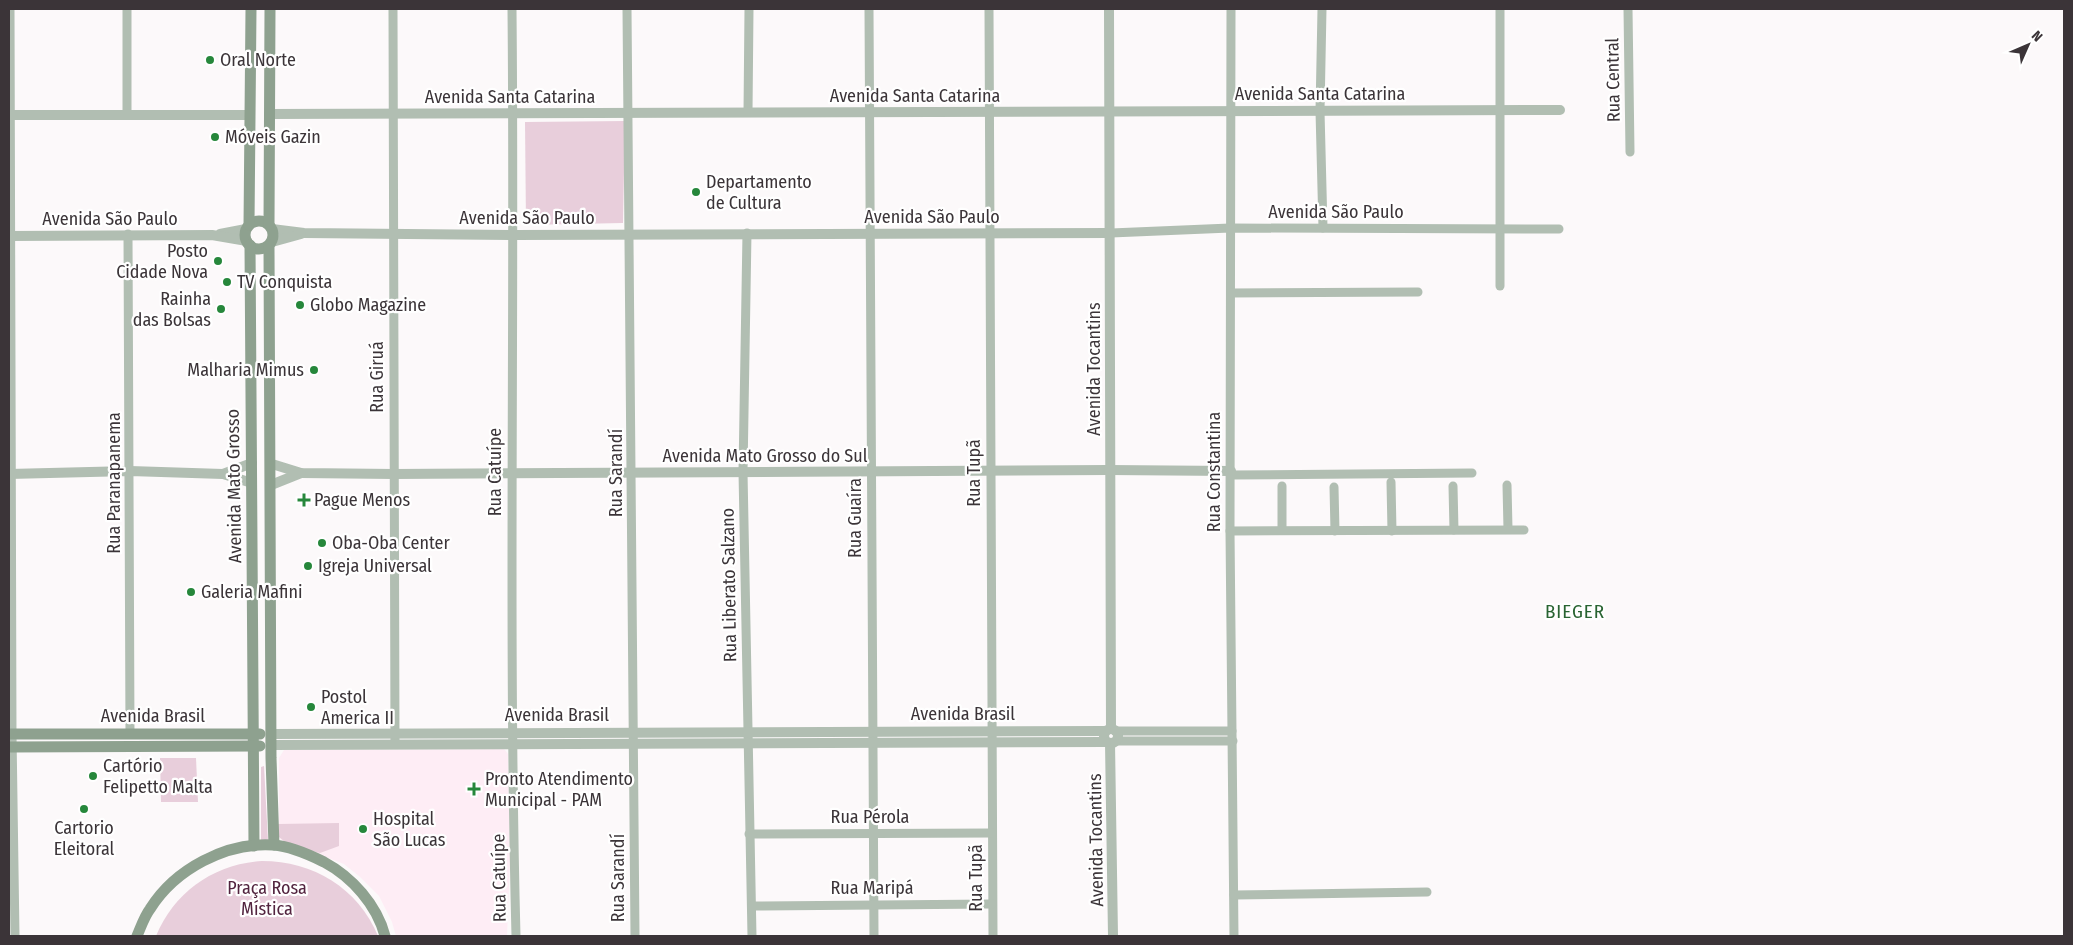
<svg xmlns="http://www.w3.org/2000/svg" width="2073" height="945" font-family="'Fira Sans Condensed',sans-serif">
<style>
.built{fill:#feedf5}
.green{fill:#e8cedb}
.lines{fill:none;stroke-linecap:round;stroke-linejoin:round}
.minor{stroke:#b1beb2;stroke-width:9}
.tertiary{stroke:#b1beb2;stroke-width:10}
.secondary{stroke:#8ea18f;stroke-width:11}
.poi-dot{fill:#26873b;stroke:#fff;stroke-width:2}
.labels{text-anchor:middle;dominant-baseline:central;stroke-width:4.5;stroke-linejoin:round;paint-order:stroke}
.poi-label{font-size:18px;fill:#3b3438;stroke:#fff;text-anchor:start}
.street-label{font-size:18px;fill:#3b3438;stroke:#fff}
.park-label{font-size:18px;fill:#52243f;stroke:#fff}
.neighbourhood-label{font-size:19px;letter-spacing:1px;fill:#296432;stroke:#fff}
</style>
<rect width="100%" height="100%" fill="#fcf9fa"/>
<polygon class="built" points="504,749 508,754 510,861 507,936 396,936 392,922 379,896 359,876 344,864 281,840 279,837 279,758 284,750"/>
<g class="green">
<polygon points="625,121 623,223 526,225 525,122"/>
<polygon points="160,758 196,758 198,802 161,802"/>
<polygon points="264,766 268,841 261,841 261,767"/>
<polygon points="339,823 339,846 320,853 289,845 279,837 278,824"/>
<path d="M262,861C313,861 358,888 378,936H156C174,892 214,864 262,861Z"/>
</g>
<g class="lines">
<g class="minor">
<polyline points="10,9 12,734 15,936"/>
<polyline points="127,9 127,113"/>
<polyline points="393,9 395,744"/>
<path d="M512,9C515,318 508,627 516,936"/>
<polyline points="627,9 635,936"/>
<polyline points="869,9 874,936"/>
<polyline points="989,9 993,936"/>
<polyline points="1231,9 1230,531 1234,936"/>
<polyline points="1322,9 1320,111 1323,228"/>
<polyline points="1500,9 1500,286"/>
<polyline points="1628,9 1630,152"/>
<polyline points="748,112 749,9"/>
<polyline points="747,233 743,472 752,936"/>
<polyline points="1111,233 1230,228 1559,229"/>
<polyline points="128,234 130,733"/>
<polyline points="1231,293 1418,292"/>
<polyline points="1231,475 1472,473"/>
<polyline points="1391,482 1392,531"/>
<polyline points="1507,485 1508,529"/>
<polyline points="1282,486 1282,530"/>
<polyline points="1453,486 1454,530"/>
<polyline points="1334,487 1335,531"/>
<polyline points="1230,531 1524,530"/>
<polyline points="1115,731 1232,731"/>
<polyline points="1116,741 1233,741"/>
<polyline points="749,834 992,833"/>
<polyline points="1234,895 1427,892"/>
<polyline points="752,906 992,904"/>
</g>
<g class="tertiary">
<path d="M1109,9C1111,249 1109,489 1111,729"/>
<polyline points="269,114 1560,110"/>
<polyline points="9,115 250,115"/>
<polyline points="272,229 304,233 514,235 1111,233"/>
<polyline points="220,234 246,229"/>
<polyline points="9,236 212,235 247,241"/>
<polyline points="272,242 301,234"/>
<polyline points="272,464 301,473 394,474 1109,470 1231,471"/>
<polyline points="9,474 130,471 223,474 252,483"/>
<polyline points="223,474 252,463"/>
<polyline points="271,485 301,473"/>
<circle cx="1111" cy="736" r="7"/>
<polyline points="271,734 1106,731"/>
<polyline points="1110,743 1113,936"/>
<polyline points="271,745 1106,742"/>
</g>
<g class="secondary">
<circle cx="259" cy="235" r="14"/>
<polyline points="269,224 270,9"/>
<polyline points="249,225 251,9"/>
<polyline points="250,245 254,846"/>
<polyline points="269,245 271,758 274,845"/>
<polyline points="9,734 260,734"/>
<polyline points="9,747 260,746"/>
<path d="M137,936C141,927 144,917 150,909C175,869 226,842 273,845C290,846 308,854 324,862C352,877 377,905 385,936"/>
</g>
</g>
<g class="poi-dot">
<circle cx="210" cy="60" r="5"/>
<circle cx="215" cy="137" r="5"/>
<circle cx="696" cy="192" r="5"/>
<circle cx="218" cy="261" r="5"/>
<circle cx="227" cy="282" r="5"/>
<circle cx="300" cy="305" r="5"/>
<circle cx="221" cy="309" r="5"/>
<circle cx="314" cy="370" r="5"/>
<path d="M301.5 492.5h5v5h5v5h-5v5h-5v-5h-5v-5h5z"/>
<circle cx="322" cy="543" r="5"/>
<circle cx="308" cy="566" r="5"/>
<circle cx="191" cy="592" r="5"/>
<circle cx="311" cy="707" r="5"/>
<circle cx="93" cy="776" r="5"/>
<path d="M471.5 781.5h5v5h5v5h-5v5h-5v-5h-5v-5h5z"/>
<circle cx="84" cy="809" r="5"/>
<circle cx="363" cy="829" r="5"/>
</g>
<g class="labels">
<g class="poi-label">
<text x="220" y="60">Oral Norte</text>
<text x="225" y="137">Móveis Gazin</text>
<text x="706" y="182">Departamento<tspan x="706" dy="21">de Cultura</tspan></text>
<text x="208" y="251" text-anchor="end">Posto<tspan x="208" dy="21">Cidade Nova</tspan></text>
<text x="237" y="282">TV Conquista</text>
<text x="211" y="299" text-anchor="end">Rainha<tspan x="211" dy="21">das Bolsas</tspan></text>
<text x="310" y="305">Globo Magazine</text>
<text x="304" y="370" text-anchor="end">Malharia Mimus</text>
<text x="314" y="500">Pague Menos</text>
<text x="332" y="543">Oba-Oba Center</text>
<text x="318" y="566">Igreja Universal</text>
<text x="201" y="592">Galeria Mafini</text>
<text x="321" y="697">Postol<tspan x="321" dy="21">America II</tspan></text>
<text x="103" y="766">Cartório<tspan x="103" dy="21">Felipetto Malta</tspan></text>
<text x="485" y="779">Pronto Atendimento<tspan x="485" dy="21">Municipal - PAM</tspan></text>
<text x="373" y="819">Hospital<tspan x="373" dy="21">São Lucas</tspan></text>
<text x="84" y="828" text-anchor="middle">Cartorio<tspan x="84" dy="21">Eleitoral</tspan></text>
</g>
<g class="street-label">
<text transform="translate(1613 80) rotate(-91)">Rua Central</text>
<text x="1320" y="94">Avenida Santa Catarina</text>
<text x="915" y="96">Avenida Santa Catarina</text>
<text x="510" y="97">Avenida Santa Catarina</text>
<text x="1336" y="212">Avenida São Paulo</text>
<text x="932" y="217">Avenida São Paulo</text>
<text x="527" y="218">Avenida São Paulo</text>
<text x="110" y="219">Avenida São Paulo</text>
<text transform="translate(1094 369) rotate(-90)">Avenida Tocantins</text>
<text transform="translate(377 377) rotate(-90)">Rua Giruá</text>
<text x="765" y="456">Avenida Mato Grosso do Sul</text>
<text transform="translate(495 472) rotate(-90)">Rua Catuípe</text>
<text transform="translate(1214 472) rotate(-90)">Rua Constantina</text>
<text transform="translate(616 473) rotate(-90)">Rua Sarandí</text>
<text transform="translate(974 473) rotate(-90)">Rua Tupã</text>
<text transform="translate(114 483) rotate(-90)">Rua Paranapanema</text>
<text transform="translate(234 486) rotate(-91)">Avenida Mato Grosso</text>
<text transform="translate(855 518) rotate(-90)">Rua Guaíra</text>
<text transform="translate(729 585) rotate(-91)">Rua Liberato Salzano</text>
<text x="963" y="714">Avenida Brasil</text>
<text x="557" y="715">Avenida Brasil</text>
<text x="153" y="716">Avenida Brasil</text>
<text x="870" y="817">Rua Pérola</text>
<text transform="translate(1096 840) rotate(-91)">Avenida Tocantins</text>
<text transform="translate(499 878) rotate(-91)">Rua Catuípe</text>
<text transform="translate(618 878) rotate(-90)">Rua Sarandí</text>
<text transform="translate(976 878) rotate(-90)">Rua Tupã</text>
<text x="872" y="888">Rua Maripá</text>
</g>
<g class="park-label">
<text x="267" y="888">Praça Rosa<tspan x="267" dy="21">Mística</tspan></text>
</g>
<g class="neighbourhood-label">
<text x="1575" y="611">BIEGER</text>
</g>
</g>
<rect width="2073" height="945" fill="none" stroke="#3b3438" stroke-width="20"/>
<g transform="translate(2028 45) rotate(45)" stroke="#ffffff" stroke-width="4" paint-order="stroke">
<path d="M0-4L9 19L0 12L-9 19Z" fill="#3b3438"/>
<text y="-8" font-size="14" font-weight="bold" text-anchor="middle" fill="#3b3438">N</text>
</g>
</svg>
